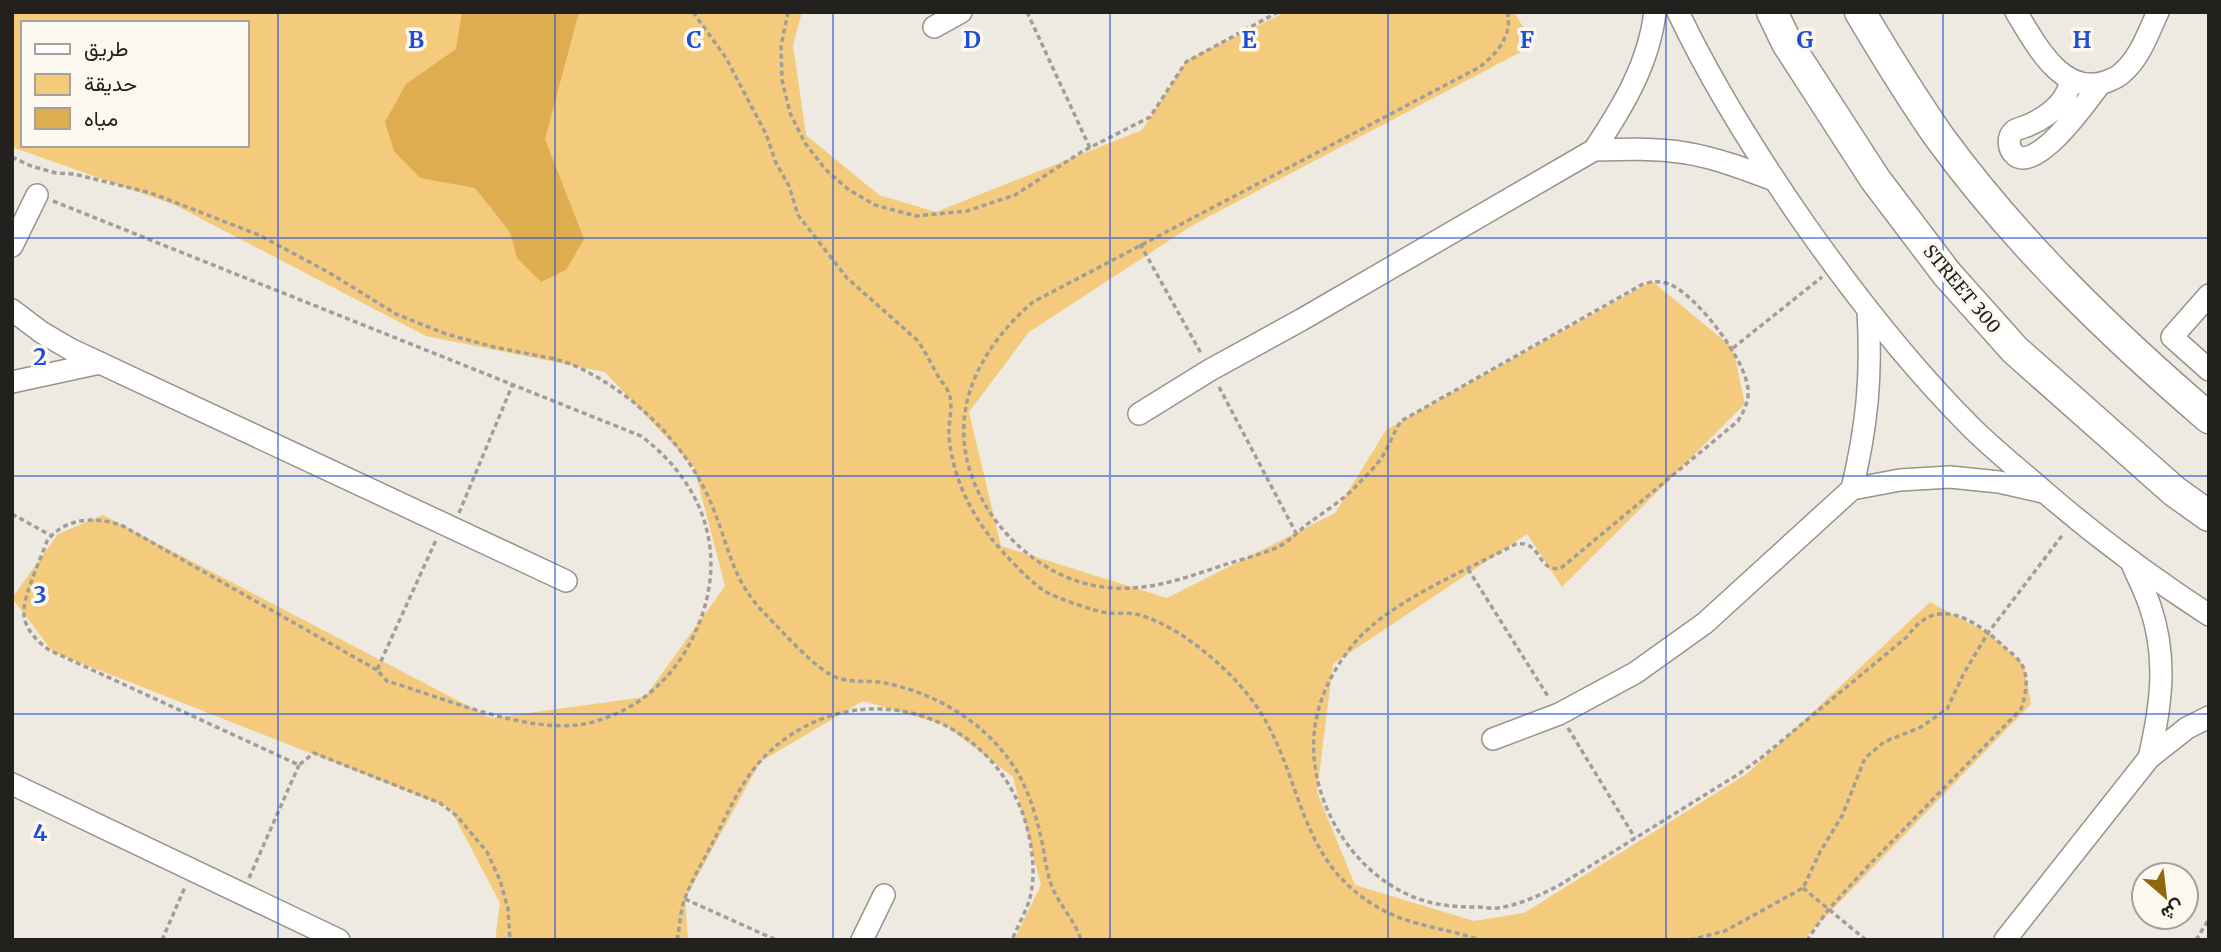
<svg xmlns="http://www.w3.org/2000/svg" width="2221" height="952" font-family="Merriweather,Vazirmatn,serif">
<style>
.green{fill:#f4ca7c;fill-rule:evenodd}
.water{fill:#ddad4f}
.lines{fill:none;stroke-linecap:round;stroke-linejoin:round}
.street-casing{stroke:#98948b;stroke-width:24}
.secondary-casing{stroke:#98948b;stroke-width:33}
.path{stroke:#a19d97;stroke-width:3.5;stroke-dasharray:5 3.5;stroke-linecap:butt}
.street{stroke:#fff;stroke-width:21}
.secondary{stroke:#fff;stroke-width:30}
.grid{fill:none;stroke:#1d4ed8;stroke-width:2;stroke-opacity:0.55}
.labels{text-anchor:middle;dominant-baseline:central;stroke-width:7;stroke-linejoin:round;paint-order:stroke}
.street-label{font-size:18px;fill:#23211e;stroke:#fdf8ef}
.grid-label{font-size:23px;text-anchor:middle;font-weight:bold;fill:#1d4ed8;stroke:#fdf8ef;stroke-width:7;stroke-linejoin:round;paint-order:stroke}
</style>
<rect width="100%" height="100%" fill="#efeae1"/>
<path class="green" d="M12,12H802L793,45L806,135L879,195L936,212L1142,130L1187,60L1286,12H1514L1534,45L1193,225L1029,332L969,412L1001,546L1167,598L1335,513L1386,430L1652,281L1733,348L1745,404L1562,587L1527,534L1333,664L1317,792L1355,885L1474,921L1524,913L1748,773L1930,602L1988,633L2024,665L2031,704L1803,940H1014L1041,885L1013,777L945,725L863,701L760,762L685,899L688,940H495L500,903L450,808L53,652L12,598L58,534L103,515L491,718L645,697L725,586L694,467L605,372L426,336L175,205L12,147ZM23,23H247V145H23Z"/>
<polygon class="water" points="462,12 579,12 545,139 584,239 566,270 541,282 517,258 510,232 475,188 420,178 394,151 385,122 406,84 456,49"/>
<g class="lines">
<defs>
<g id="street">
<path d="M1678,12C1714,88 1758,157 1806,226C1856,297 1910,366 1971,427C1995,451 2022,472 2047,494C2098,538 2152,578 2209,615"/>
<path d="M2016,12C2035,43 2063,99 2108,81C2113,79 2118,77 2122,73C2140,58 2148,33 2158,12"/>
<polyline points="934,27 961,12"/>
<path d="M2071,80C2067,102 2049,116 2029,125C2025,127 2018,128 2014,131C2007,137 2008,149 2015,155C2037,173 2088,100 2100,84"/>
<path d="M1594,150C1625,149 1655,148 1686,153C1716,158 1745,169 1774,180"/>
<polyline points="12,246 37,195"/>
<polyline points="2209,295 2172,337 2209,370"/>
<polyline points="12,310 41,332 70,349 566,581"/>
<polyline points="12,382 100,363"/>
<path d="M1139,414L1210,370L1301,320L1594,150C1622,108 1649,64 1655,12"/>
<path d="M1852,489C1867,426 1872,376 1868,310"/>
<path d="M2131,561C2137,576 2145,591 2150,606C2168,658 2161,707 2149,758"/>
<polyline points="1493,739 1559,714 1635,673 1705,623 1852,489 1900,480 1950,477 1999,482 2043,492"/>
<polyline points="12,784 339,940"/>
<polyline points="862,940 884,895"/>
<polyline points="2005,940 2149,758 2187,728 2209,717"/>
</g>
<g id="secondary">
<polyline points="1772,12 1787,43 1875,179 1947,274 2015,350 2174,491 2209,516"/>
<path d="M1860,12C1885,54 1912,98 1940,138C2017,243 2111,334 2209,418"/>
</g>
</defs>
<use href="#street" class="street-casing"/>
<use href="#secondary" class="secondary-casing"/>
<g class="path">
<path d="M693,12L726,58L766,134L776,163L789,186L798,215L847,278L917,340C926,352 931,364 938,376C940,381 945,384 947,389C955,403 948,421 949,436C952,473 968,509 991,538C1004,554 1026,578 1043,590C1055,598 1094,611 1108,613C1118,614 1130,612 1140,615C1166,623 1191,640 1212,658C1232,675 1251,696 1264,718C1304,787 1300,863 1379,908C1410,926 1446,928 1480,940"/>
<polyline points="788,12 781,46 782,80 790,113 805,143 825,169 849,190 875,205 916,216 967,211 1015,195 1083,151 1150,117 1186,62 1278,12"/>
<polyline points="1027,12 1090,148"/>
<path d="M1507,12C1514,35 1495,56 1478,68L1033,302C998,332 967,374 964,423C959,494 1019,567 1087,584C1135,596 1176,581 1221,566C1239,560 1259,555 1276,548C1287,543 1297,533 1306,525C1324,512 1345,499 1360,482C1368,474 1378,464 1384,454C1390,443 1394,432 1401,421L1643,284C1652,281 1660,281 1669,284C1696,294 1747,361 1748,390C1749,401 1744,411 1738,421L1561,568C1536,573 1543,540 1516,544C1467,570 1393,600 1357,640C1337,663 1322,690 1316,720C1302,792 1350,875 1419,899C1439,906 1457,907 1477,907C1484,907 1491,909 1498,908C1519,905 1540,895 1558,886L1737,775L1761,758L1908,636C1935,596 1971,617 2000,643C2006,649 2015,655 2020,662C2030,676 2026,694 2021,709L1869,865L1828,910L1807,940"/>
<path d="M12,157L31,166L56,173L74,174L151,193L259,235L328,272L396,314L446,334L494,347L555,359L571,364C633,391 688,445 713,508C731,552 731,579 767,616C783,632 818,672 838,678C853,683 870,680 885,683C929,692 970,714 999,747C1024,775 1034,806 1042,842C1045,856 1046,870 1051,884C1058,904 1075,920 1081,940"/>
<path d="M53,201L641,436C710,488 731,565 690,643C668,685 630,715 584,724C526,734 444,698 387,681L377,670L436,540"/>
<polyline points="1140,244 1202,355"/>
<polyline points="1733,348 1822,277"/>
<polyline points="1219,387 1296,533"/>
<polyline points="459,513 512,386"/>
<polyline points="12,514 50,535"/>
<polyline points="1468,569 1549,698"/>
<path d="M377,670L123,526C97,516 65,517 47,541C41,558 25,593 24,609C22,627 37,641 49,650L299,765L314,753L440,803L457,816L487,852L500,880L508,909L510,940"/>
<polyline points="1568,728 1635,838"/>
<polyline points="249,878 299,765"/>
<polyline points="1803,888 1866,940"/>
<polyline points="685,899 776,940"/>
<polyline points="162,940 185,887"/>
<path d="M677,940C680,926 680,911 685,898C693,877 706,856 716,836C730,808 743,778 766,755C851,672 985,706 1024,817C1032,843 1037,875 1029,901C1025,914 1017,927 1012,940"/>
<polyline points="1690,940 1725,931 1803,888 1820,852 1842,816 1865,758 1884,742 1921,727 1947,709 1964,673 1988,633 2064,533"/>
<polyline points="2196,940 2209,919"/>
</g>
<use href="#street" class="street"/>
<use href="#secondary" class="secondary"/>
</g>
<path class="grid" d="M278,12V940M555,12V940M833,12V940M1110,12V940M1388,12V940M1666,12V940M1943,12V940M12,238H2209M12,476H2209M12,714H2209"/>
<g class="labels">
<g class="street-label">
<text transform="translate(1962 289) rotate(50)">STREET 300</text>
</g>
</g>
<g class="grid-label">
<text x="416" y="48">B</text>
<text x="694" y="48">C</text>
<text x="972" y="48">D</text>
<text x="1249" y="48">E</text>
<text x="1527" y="48">F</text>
<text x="1805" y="48">G</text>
<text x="2082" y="48">H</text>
<text x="40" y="365">2</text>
<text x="40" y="603">3</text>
<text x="40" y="841">4</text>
</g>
<rect width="2221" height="952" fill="none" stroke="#23211e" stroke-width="28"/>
<rect x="21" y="21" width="228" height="126" fill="#fdf8ef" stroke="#a6a29b" stroke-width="2"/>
<rect x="35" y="44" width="35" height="10" fill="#ffffff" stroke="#a6a29b" stroke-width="2"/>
<text x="84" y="56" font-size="21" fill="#23211e">طريق</text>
<rect x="35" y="74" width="35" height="21" fill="#f4ca7c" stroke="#a6a29b" stroke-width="2"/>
<text x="84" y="91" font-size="21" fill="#23211e">حديقة</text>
<rect x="35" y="108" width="35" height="21" fill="#ddad4f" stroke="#a6a29b" stroke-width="2"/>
<text x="84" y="126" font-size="21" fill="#23211e">مياه</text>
<g transform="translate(2165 896) rotate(152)"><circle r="33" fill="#fdf8ef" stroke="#a6a29b" stroke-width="2"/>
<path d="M0-5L12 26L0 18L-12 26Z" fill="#8f680e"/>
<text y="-10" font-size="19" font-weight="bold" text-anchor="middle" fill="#23211e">ش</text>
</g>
</svg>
